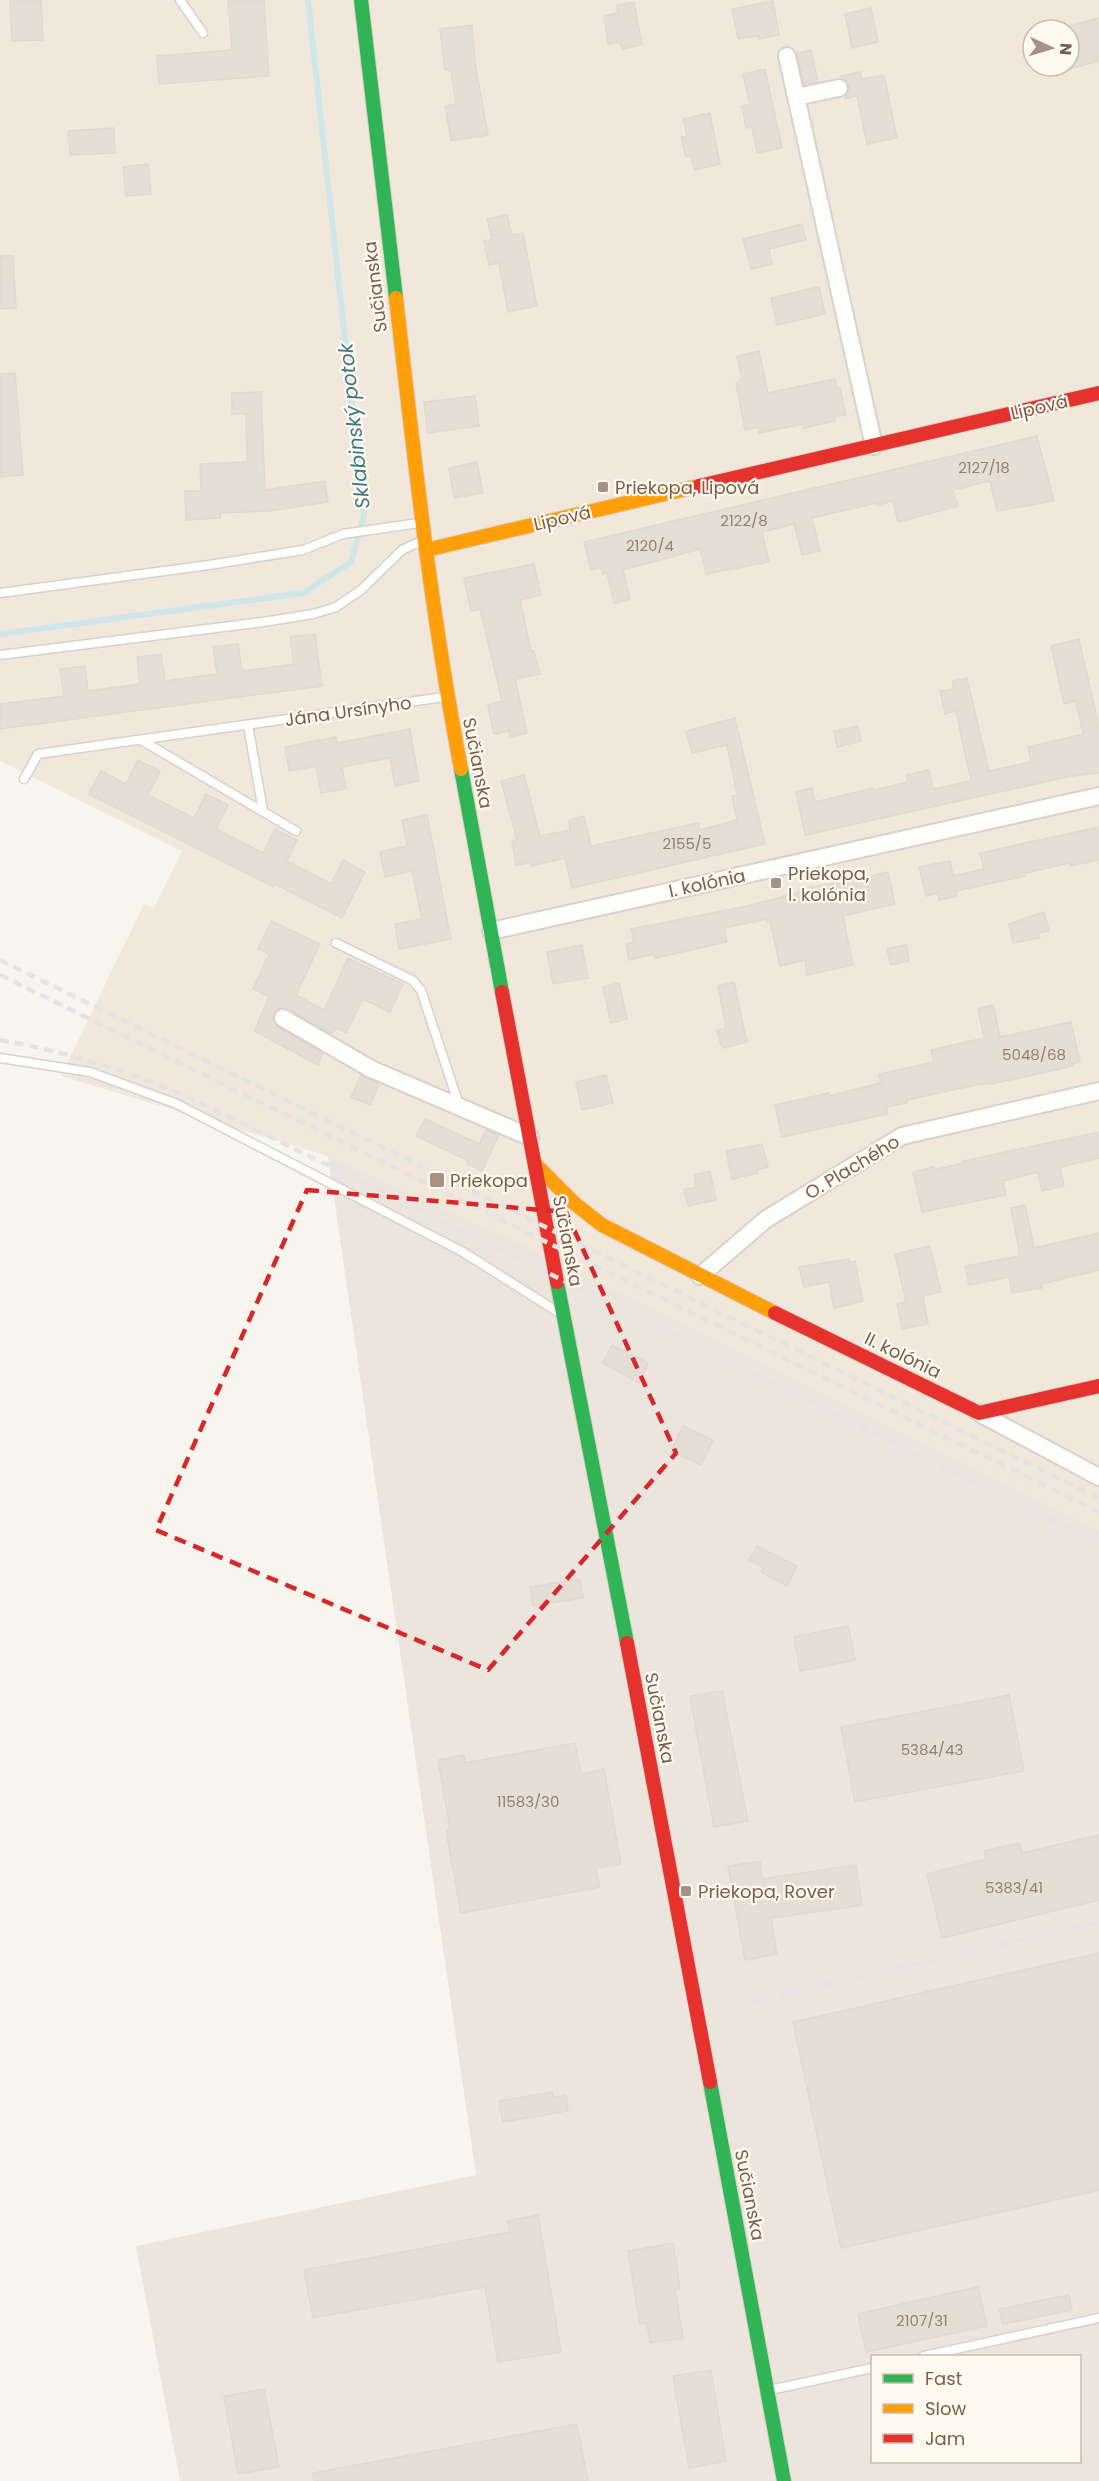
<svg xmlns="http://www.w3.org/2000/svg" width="1099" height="2481" font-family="Poppins,sans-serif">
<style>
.residential{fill:#f1e8db;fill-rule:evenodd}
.industrial{fill:#ebe5de;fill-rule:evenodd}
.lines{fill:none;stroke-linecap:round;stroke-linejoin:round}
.stream{stroke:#cee6ea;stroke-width:6}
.building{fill:#e5ded5;stroke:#e2d8cf;stroke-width:1.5}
.lane-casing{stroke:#d8d2cc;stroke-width:11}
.street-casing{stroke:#d8d2cc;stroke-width:20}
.fast-casing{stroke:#d8d1c9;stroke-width:16}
.slow-casing{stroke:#d8d1c9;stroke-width:16}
.jam-casing{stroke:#d8d1c9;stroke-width:16}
.lane{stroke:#fefefc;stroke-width:8}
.street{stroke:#fefefc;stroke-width:16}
.fast{stroke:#30b455;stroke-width:14}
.slow{stroke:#ff9f0a;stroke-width:14}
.jam{stroke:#e5322d;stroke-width:14}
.rail{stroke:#e5e3e6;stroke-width:4.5;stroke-dasharray:9 6;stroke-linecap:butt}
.marked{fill:none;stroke:#d62828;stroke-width:4.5;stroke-dasharray:12 8;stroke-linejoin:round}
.poi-dot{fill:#a69284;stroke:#fffaf0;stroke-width:2}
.labels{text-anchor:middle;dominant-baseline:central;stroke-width:4.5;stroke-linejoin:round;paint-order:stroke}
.number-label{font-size:15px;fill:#967f70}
.street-label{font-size:18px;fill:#7a5d4b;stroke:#fffaf0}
.poi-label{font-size:18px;fill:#7a5d4b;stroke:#fffaf0;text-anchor:start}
.water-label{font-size:20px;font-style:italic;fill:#407886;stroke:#fffaf0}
</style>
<rect width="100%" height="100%" fill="#f8f5ee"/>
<path class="residential" d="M0,0H1099V1530L524,1245L328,1156L61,1076L144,904L154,908L182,851L0,761ZM1033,30H1069V66H1033Z"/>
<path class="industrial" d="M328,1156L524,1245L1099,1530V2481H180L136,2246L476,2175ZM872,2356H1080V2462H872Z"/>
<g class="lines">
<polyline class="stream" points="0,634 303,593 351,562 364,515 308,0"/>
</g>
<g class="building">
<polygon points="10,0 41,0 43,40 12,41"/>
<polygon points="228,0 264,0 269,76 159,84 157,56 232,50"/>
<polygon points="773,1 779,35 759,39 758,36 738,39 732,9"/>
<polygon points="634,2 642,45 623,49 619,42 608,44 604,16 618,13 617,5"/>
<polygon points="871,8 878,42 852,48 845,14"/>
<polygon points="1099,18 1099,61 1069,69 1069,26"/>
<polygon points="472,25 475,63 488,135 451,141 445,106 456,104 451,70 445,70 440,29"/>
<polygon points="811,50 818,82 804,85 797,53"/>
<polygon points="765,69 782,148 757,153 752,127 746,128 742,106 750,105 743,74"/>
<polygon points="860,72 862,79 884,75 897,138 867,144 857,96 845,99 849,85 841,76"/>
<polygon points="710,113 720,164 694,170 691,156 686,157 681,137 687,136 683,119"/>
<polygon points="114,128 115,153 70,155 68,131"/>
<polygon points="148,164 151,194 126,196 123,167"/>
<polygon points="507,215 512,235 523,233 537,306 508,312 499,263 489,265 484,241 492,239 487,219"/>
<polygon points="802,224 806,240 769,249 772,264 751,269 743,239"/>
<polygon points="0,256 13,256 16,308 0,309"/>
<polygon points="819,287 825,314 777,325 771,298"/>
<polygon points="759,351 768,393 835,379 837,388 840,387 846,415 834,417 835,421 804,428 803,424 759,433 758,427 745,430 736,383 742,379 737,356"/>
<polygon points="15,373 23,475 0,477 0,374"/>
<polygon points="261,392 265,490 325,481 328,502 269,511 220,513 220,518 186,520 185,491 201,491 200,464 247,462 246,414 232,414 232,393"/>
<polygon points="475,396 479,426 428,433 424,402"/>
<polygon points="1037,436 1054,501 997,511 990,481 953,490 958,506 898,522 893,501 877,505 877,503 812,518 820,551 802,555 794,524 762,532 769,562 706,574 700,549 623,570 630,599 614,603 607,573 603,575 601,568 591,570 584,542"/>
<polygon points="477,462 483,493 454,498 449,468"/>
<polygon points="534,564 541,595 520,600 531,651 534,651 540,674 515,679 527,733 510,737 509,731 494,734 488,705 502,701 480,609 471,611 464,578"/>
<polygon points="315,634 322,686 0,729 0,704 64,696 60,669 85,666 88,691 140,684 137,657 161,654 165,681 217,674 213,647 238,644 242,671 294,664 290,637"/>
<polygon points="1079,639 1099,727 1099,773 1072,776 805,835 796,792 812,788 815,802 873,788 874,790 908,782 906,775 929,770 933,789 971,781 956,711 945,714 940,691 953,689 953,681 967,678 989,771 1031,762 1028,747 1083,734 1076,701 1064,704 1051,646"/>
<polygon points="735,718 765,844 572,888 565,858 531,866 531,863 516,865 512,841 517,840 501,781 524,775 540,836 570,830 569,820 584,816 591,846 698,823 700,830 737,820 732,796 737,795 727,745 692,753 686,731"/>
<polygon points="858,726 861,741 837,747 834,731"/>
<polygon points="410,729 419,781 395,786 390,758 342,767 346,789 321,793 316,766 289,771 285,747 336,737 337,743"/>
<polygon points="138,760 160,771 148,795 194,818 206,794 228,805 216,829 263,853 275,829 297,840 287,861 331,884 343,860 365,872 342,918 275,884 274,887 89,794 101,771 126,784"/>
<polygon points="427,815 451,939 399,949 395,924 422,919 412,871 385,877 380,852 407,846 402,820"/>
<polygon points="1099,827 1099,860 1071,866 1070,863 1025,873 1025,876 956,891 957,896 939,900 938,893 926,896 919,867 950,861 953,876 984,869 980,853"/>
<polygon points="888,872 895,904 843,916 853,965 807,975 805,960 780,966 770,922 767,922 767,919 724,928 727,942 655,958 654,954 629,960 626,944 634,942 631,929 747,906 801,892 800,889 834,883 835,885"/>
<polygon points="1044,912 1049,931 1038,933 1040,938 1013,943 1009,924"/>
<polygon points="271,921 320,944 296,995 324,1010 348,958 403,984 390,1012 363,999 346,1033 336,1028 332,1034 288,1009 277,1009 273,1017 277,1027 323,1053 318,1065 254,1031 269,997 253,989 269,954 258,949"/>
<polygon points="582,945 588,978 553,984 547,952"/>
<polygon points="906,945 909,961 891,965 887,949"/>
<polygon points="734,982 747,1042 722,1048 717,1030 726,1028 718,986"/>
<polygon points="619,983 627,1019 611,1023 603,987"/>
<polygon points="993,1005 1000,1037 1071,1022 1080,1062 1072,1064 1073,1066 1042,1073 992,1084 980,1084 907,1100 907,1103 886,1107 888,1114 782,1137 775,1105 829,1093 830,1096 881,1083 879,1074 934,1062 931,1050 984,1038 978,1009"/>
<polygon points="361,1075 379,1084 370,1105 351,1097"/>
<polygon points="606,1075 613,1103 582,1110 576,1082"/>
<polygon points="425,1119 479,1144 486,1130 499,1135 482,1171 467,1164 469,1161 416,1136"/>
<polygon points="1099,1132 1099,1158 1060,1167 1064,1186 1042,1191 1038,1172 1003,1181 1006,1195 922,1212 913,1172 934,1167 934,1170 963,1163 963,1161"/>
<polygon points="762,1144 768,1167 757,1170 758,1173 732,1179 726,1151"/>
<polygon points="710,1171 716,1200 688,1206 684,1190 696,1187 694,1175"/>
<polygon points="1025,1205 1034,1248 1099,1233 1099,1270 1041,1284 1042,1288 1012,1293 1009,1277 969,1285 965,1266 1020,1256 1011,1208"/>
<polygon points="930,1246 941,1292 923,1296 928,1324 902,1329 897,1304 906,1302 895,1254"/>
<polygon points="849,1259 849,1263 855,1261 863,1301 834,1308 829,1282 804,1287 799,1267"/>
<polygon points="612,1345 648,1363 639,1383 603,1363"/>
<polygon points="683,1426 713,1440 701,1465 671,1451"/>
<polygon points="757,1546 797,1566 787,1586 761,1572 764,1567 749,1560"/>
<polygon points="580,1579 583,1598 533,1606 530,1587"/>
<polygon points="848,1626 855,1660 800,1671 794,1637"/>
<polygon points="722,1691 748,1821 714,1827 690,1696"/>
<polygon points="1009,1695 1024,1771 855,1802 841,1727"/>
<polygon points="575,1743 581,1774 604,1769 621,1864 596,1868 600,1887 461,1913 446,1831 450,1828 438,1760 464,1755 465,1763"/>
<polygon points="1099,1835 1099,1900 942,1938 927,1874 986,1859 984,1851 1020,1843 1022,1853"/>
<polygon points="760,1861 762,1879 856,1865 862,1905 771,1918 777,1954 745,1960 728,1866"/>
<polygon points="1099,1953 1099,2190 841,2248 793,2022"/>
<polygon points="552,2092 553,2097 566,2095 568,2111 503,2122 499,2101"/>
<polygon points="538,2215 561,2352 498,2362 485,2287 313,2318 304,2270 510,2232 508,2221"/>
<polygon points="673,2243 680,2289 675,2289 683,2338 650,2343 647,2323 640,2324 628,2251"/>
<polygon points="978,2287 987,2326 866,2352 858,2314"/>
<polygon points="1069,2295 1072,2310 1003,2324 999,2309"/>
<polygon points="711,2370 726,2461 689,2468 673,2376"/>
<polygon points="264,2389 279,2467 238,2474 224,2396"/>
<polygon points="577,2424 588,2481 314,2481 313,2473"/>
</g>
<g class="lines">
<defs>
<g id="lane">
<polyline points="180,0 203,33"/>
<polyline points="0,593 209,565 303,550 343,534 419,523"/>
<polyline points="0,655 263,622 313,614 336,607 361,590 402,550 421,541"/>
<polyline points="248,725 263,811"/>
<polyline points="141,740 296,831"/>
<polyline points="24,779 38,754 444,697"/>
<polyline points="336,943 412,980 421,990 459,1105"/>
<polyline points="0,1058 90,1072 177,1104 463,1252 558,1312"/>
<polyline points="924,2356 1099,2318"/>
<polyline points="770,2390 872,2368"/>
</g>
<g id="street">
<polyline points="787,56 874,446"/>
<polyline points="796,97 839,88"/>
<polyline points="491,931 1099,796"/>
<polyline points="283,1018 371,1069 530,1137"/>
<polyline points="700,1276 765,1220 902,1136 1099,1091"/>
<polyline points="979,1413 1099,1477"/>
</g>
<g id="fast">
<polyline points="361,0 396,298"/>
<polyline points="461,769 502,992"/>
<polyline points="557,1282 627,1643"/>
<polyline points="710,2082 784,2481"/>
</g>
<g id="slow">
<path d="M396,298C414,456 431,613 461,769"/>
<polyline points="426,550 699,486"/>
<polyline points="536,1165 574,1203 602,1225 775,1313"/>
</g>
<g id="jam">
<polyline points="699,486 1099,393"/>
<polyline points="502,992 557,1282"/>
<polyline points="775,1313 979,1413 1099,1386"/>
<polyline points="627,1643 710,2082"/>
</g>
</defs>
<use href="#lane" class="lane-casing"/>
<use href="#street" class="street-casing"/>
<use href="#fast" class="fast-casing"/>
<use href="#slow" class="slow-casing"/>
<use href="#jam" class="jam-casing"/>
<use href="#lane" class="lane"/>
<use href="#street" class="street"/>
<use href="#fast" class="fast"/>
<use href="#slow" class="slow"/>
<use href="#jam" class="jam"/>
<g class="rail">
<polyline points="0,960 1099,1498"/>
<polyline points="0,975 1099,1512"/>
<path d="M0,1040C69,1052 135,1073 199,1102L1099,1543"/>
<polyline points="751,2002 1099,1922"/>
</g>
</g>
<path class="marked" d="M307,1190L566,1212L676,1453L488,1670L156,1530Z"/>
<g class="poi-dot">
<rect x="597" y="481" width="12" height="12" rx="3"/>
<rect x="770" y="877" width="12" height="12" rx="3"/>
<rect x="429" y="1172" width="16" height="16" rx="3"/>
<rect x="680" y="1885" width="12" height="12" rx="3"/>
</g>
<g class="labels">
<g class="number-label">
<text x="984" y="467">2127/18</text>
<text x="744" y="520">2122/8</text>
<text x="650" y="545">2120/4</text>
<text x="687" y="843">2155/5</text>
<text x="1034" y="1054">5048/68</text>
<text x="932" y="1749">5384/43</text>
<text x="528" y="1801">11583/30</text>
<text x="1014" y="1887">5383/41</text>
<text x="922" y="2320">2107/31</text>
</g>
<g class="street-label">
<text transform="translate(375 287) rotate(-97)">Sučianska</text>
<text transform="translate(1039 407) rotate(-13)">Lipová</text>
<text transform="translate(562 518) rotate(-13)">Lipová</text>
<text transform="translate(348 711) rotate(-8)">Jána Ursínyho</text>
<text transform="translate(478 763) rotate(79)">Sučianska</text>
<text transform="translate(707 883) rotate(-12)">I. kolónia</text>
<text transform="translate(852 1167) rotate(-31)">O. Plachého</text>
<text transform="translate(568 1241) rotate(79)">Sučianska</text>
<text transform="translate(903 1355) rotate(26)">II. kolónia</text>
<text transform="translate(660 1718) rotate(79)">Sučianska</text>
<text transform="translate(750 2195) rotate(79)">Sučianska</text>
</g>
<g class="poi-label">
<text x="615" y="487">Priekopa, Lipová</text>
<text x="788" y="873">Priekopa,<tspan x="788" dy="21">I. kolónia</tspan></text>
<text x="450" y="1180">Priekopa</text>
<text x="698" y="1891">Priekopa, Rover</text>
</g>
<g class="water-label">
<text transform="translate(354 426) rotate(-96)">Sklabinský potok</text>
</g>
</g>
<rect x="871" y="2355" width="210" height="108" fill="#fffaf0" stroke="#cabbae" stroke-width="1.5"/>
<rect x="883" y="2374" width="30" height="9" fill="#30b455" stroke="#cabbae" stroke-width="1.5"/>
<text x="925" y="2385" font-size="18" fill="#7a5d4b">Fast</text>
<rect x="883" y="2404" width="30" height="9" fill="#ff9f0a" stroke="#cabbae" stroke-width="1.5"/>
<text x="925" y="2415" font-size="18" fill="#7a5d4b">Slow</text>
<rect x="883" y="2434" width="30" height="9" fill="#e5322d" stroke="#cabbae" stroke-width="1.5"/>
<text x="925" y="2445" font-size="18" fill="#7a5d4b">Jam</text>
<g transform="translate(1051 48) rotate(94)"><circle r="28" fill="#fffaf0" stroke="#cabbae" stroke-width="1.5"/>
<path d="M0-4.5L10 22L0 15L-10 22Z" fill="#a69284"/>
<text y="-9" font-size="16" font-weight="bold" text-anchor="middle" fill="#7a5d4b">N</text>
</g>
</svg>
